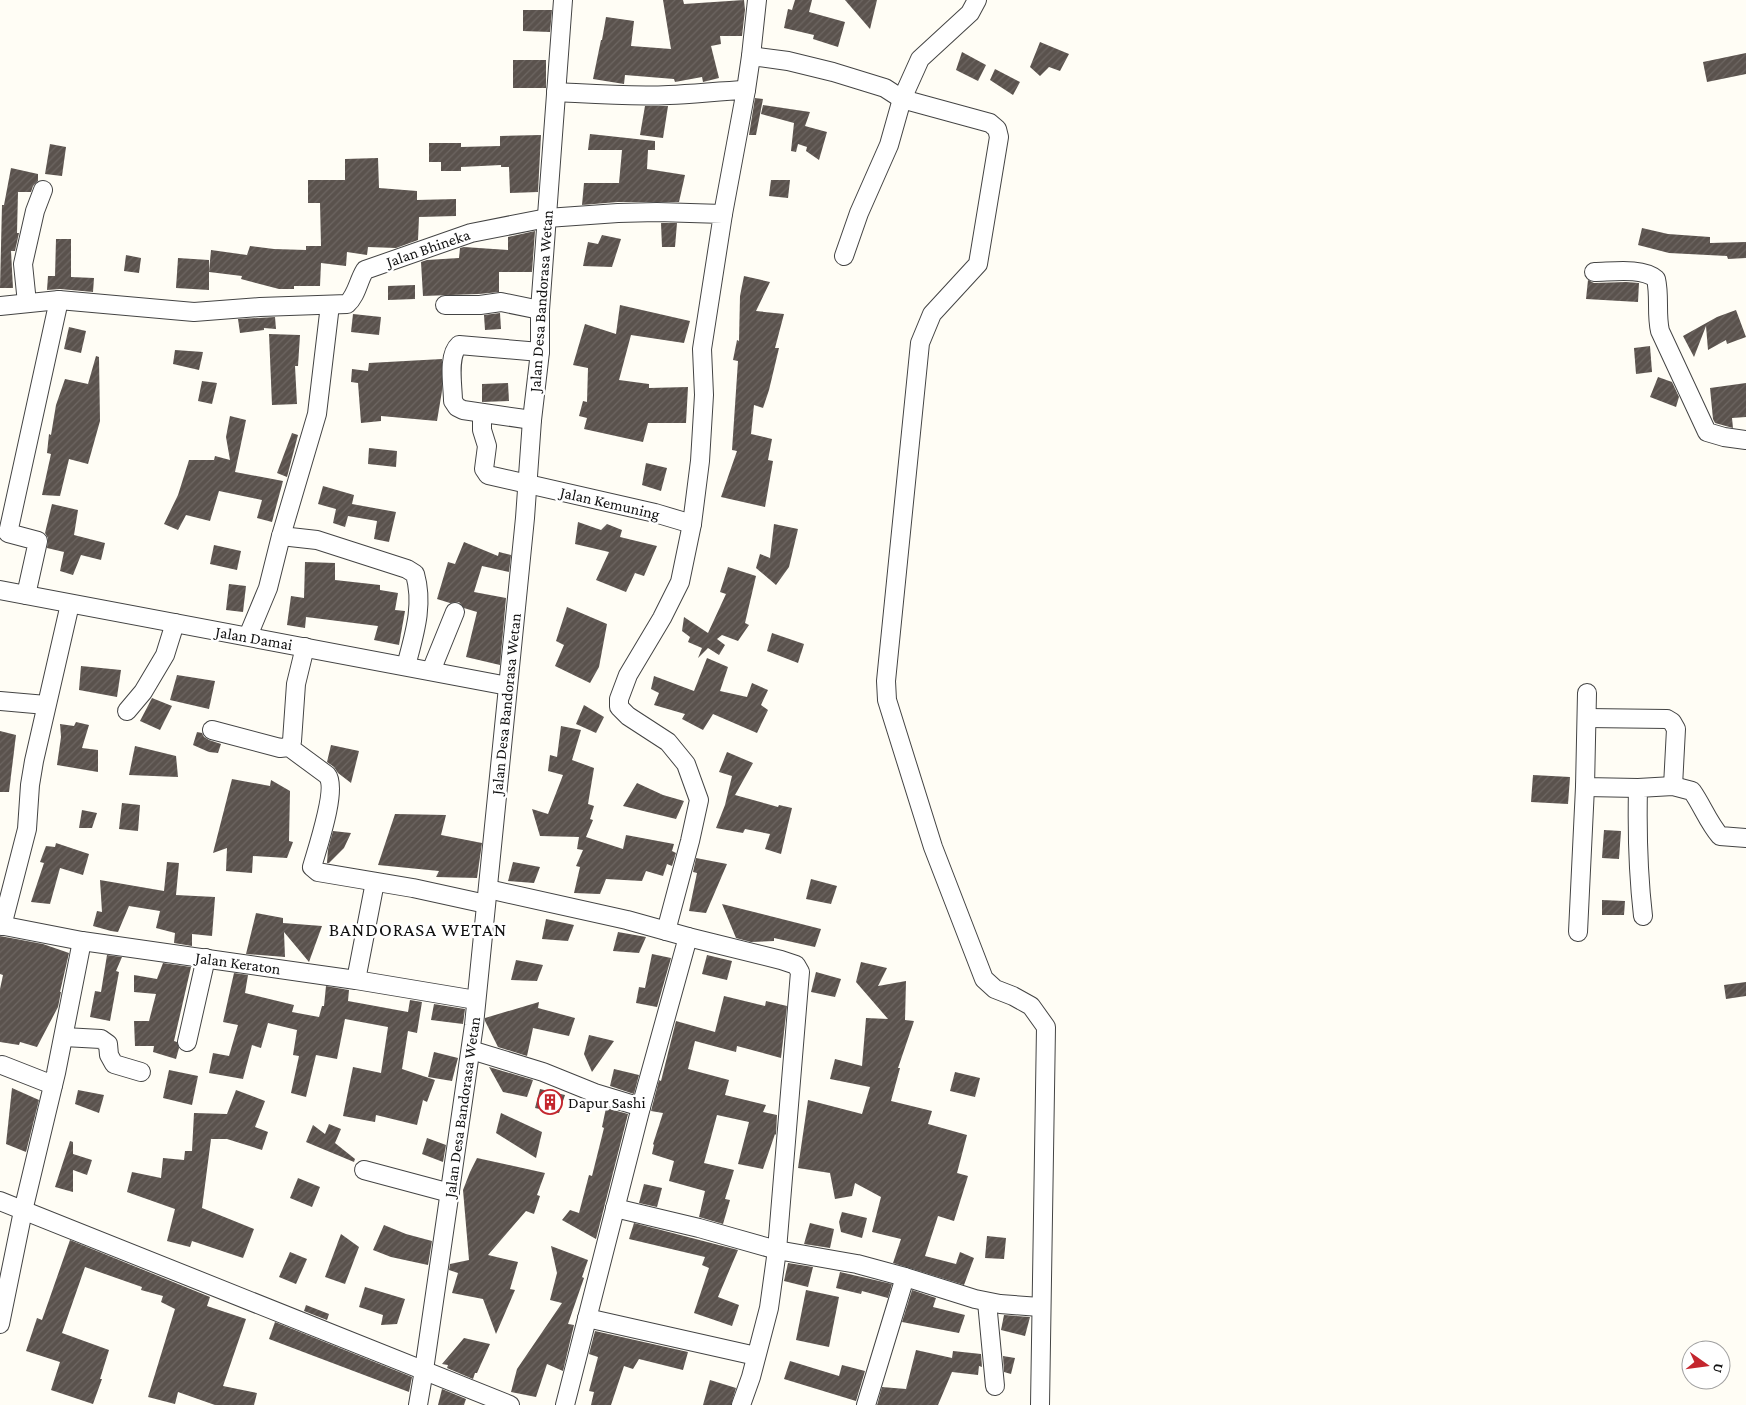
<svg xmlns="http://www.w3.org/2000/svg" width="1746" height="1405" font-family="'Crimson Pro',serif">
<style>
.building{fill:url(#building-hatch)}
.lines{fill:none;stroke-linecap:round;stroke-linejoin:round}
.minor-casing{stroke:#444;stroke-width:20}
.minor{stroke:#fff;stroke-width:18}
.labels{text-anchor:middle;dominant-baseline:central;stroke-width:5;stroke-linejoin:round;paint-order:stroke}
.street-label{font-size:16px;fill:#111;stroke:#fff}
.poi-label{font-size:16px;fill:#111;stroke:#fff;text-anchor:start}
.quarter-label{font-size:19px;letter-spacing:1px;fill:#111;stroke:#fff}
</style>
<defs>
<pattern id="building-hatch" width="6" height="6" patternUnits="userSpaceOnUse" patternTransform="scale(1.25)"><rect width="6" height="6" fill="#5a524d"/><path d="M-1 1l2-2M0 6l6-6M5 7l2-2" fill="none" stroke="#6d6662"/></pattern>
</defs>
<rect width="100%" height="100%" fill="#fffdf5"/>
<g class="building">
<polygon points="663,0 683,0 684,4 744,0 745,10 742,36 720,36 721,44 711,46 719,78 703,82 702,77 675,82 674,79 625,75 624,84 593,79 601,40 602,40 606,17 634,21 631,46 671,49"/>
<polygon points="795,0 812,0 809,12 845,22 838,47 813,39 814,35 784,28 788,9 792,10"/>
<polygon points="845,0 877,0 870,29"/>
<polygon points="523,10 552,10 550,32 523,31"/>
<polygon points="1040,42 1069,54 1060,71 1049,67 1040,76 1030,67"/>
<polygon points="962,52 986,65 978,81 956,70"/>
<polygon points="1746,53 1746,74 1707,82 1703,62"/>
<rect x="513" y="60" width="33" height="28"/>
<polygon points="995,69 1020,82 1013,95 990,80"/>
<polygon points="755,98 763,99 756,135 749,135"/>
<polygon points="763,105 810,112 805,126 827,132 819,160 806,151 807,147 798,144 796,152 791,151 794,123 761,114"/>
<polygon points="645,106 668,106 663,138 640,135"/>
<polygon points="590,134 655,141 655,150 648,150 647,169 685,175 679,202 618,202 582,205 584,183 619,183 622,150 588,150"/>
<polygon points="541,135 538,192 510,193 509,167 501,167 501,165 461,167 461,171 441,171 441,162 429,162 429,143 461,143 461,147 500,146 500,136"/>
<polygon points="50,144 66,147 62,176 45,174"/>
<polygon points="378,158 379,188 417,191 417,200 456,199 456,216 419,217 418,240 396,248 368,247 367,255 347,252 346,266 321,263 320,286 294,286 294,289 279,289 241,279 242,276 209,272 211,250 247,255 250,246 274,249 306,250 306,246 321,246 320,203 308,203 308,180 345,180 345,159"/>
<polygon points="11,168 38,174 38,181 33,186 31,192 18,192 17,233 19,233 15,251 11,251 13,288 0,288 2,205 4,205"/>
<polygon points="771,180 790,180 788,198 769,196"/>
<polygon points="661,223 677,223 675,247 662,247"/>
<polygon points="1642,228 1668,234 1710,237 1710,243 1746,242 1746,258 1728,259 1727,256 1669,253 1638,245"/>
<polygon points="535,231 532,272 499,272 499,292 479,294 423,296 421,262 427,260 459,258 460,248 464,247 508,250 508,237"/>
<polygon points="602,235 621,239 612,267 583,266 588,242 598,244"/>
<polygon points="56,239 71,239 71,277 94,278 93,292 60,289 47,290 48,276 55,276"/>
<polygon points="126,255 141,258 139,273 124,271"/>
<polygon points="178,258 209,260 209,290 176,288"/>
<polygon points="744,276 770,282 756,311 784,314 775,348 779,348 769,390 763,408 754,405 751,434 772,439 768,460 773,461 765,507 721,497 737,451 732,450 738,361 733,360 737,340 739,341 740,296"/>
<polygon points="1588,280 1594,283 1626,282 1639,283 1638,302 1586,299"/>
<polygon points="415,285 415,299 388,300 388,286"/>
<polygon points="620,305 690,321 684,343 631,335 619,380 649,384 649,388 688,387 686,423 648,423 643,442 584,429 587,418 579,416 583,401 587,402 588,368 573,365 585,324 616,334"/>
<polygon points="1736,310 1746,337 1727,344 1726,340 1708,350 1706,326 1694,357 1683,336 1717,317"/>
<polygon points="500,313 501,329 485,330 484,315"/>
<polygon points="353,314 381,317 379,335 351,332"/>
<polygon points="275,317 276,329 264,328 264,330 240,333 238,319"/>
<polygon points="69,327 86,331 81,353 64,349"/>
<polygon points="269,334 300,335 298,366 295,366 297,404 272,405"/>
<polygon points="1650,346 1652,372 1636,374 1634,348"/>
<polygon points="175,350 203,352 199,370 173,364"/>
<polygon points="96,356 99,357 100,421 88,464 69,459 60,496 42,495 51,454 47,453 49,434 51,435 56,405 65,379 88,384"/>
<polygon points="442,359 442,391 437,421 381,416 381,421 361,423 358,383 351,382 352,369 368,371 369,363"/>
<polygon points="1658,377 1672,382 1679,397 1676,407 1650,397"/>
<polygon points="202,381 217,383 212,404 198,401"/>
<polygon points="508,383 509,401 482,402 482,384"/>
<polygon points="1746,383 1746,417 1732,418 1733,428 1715,423 1713,419 1710,388"/>
<polygon points="230,416 246,420 235,472 283,481 272,522 257,518 262,500 219,491 210,521 186,515 178,530 164,524 178,495 189,460 214,460 215,456 230,460 226,437"/>
<polygon points="292,433 298,435 287,477 277,473"/>
<polygon points="369,448 397,451 396,467 368,464"/>
<polygon points="646,463 667,468 661,491 642,485"/>
<polygon points="323,486 354,495 352,504 396,512 389,542 374,539 377,521 348,516 345,527 333,523 336,509 318,504"/>
<polygon points="52,504 78,510 74,535 105,543 101,560 81,555 73,575 60,571 64,552 47,548 48,538 45,533"/>
<polygon points="578,522 601,530 607,524 622,530 620,537 657,546 644,576 635,573 626,592 596,580 609,552 575,544"/>
<polygon points="774,524 798,529 789,567 776,585 756,568 760,554 770,558"/>
<polygon points="464,542 498,556 499,552 511,555 509,572 482,566 474,592 506,598 500,665 466,657 477,612 464,608 459,602 450,603 437,599 448,562 455,564"/>
<polygon points="214,545 241,551 237,570 210,564"/>
<polygon points="305,562 335,563 335,580 380,585 380,590 398,593 395,610 405,611 399,645 374,640 378,626 306,617 305,628 287,625 291,596 304,598"/>
<polygon points="728,567 756,576 745,623 749,625 738,641 722,635 717,639 725,645 719,655 708,648 698,658 702,648 688,642 690,637 682,631 684,617 708,633 726,594 720,592"/>
<polygon points="229,584 246,586 243,612 226,610"/>
<polygon points="567,607 607,624 599,667 590,683 555,666 564,645 556,641"/>
<polygon points="772,633 804,644 798,663 767,651"/>
<polygon points="707,658 728,667 720,691 747,697 752,683 768,690 761,705 768,710 757,733 713,714 703,730 682,719 685,714 654,705 659,693 651,689 654,676 694,691"/>
<polygon points="81,666 121,670 117,697 79,690"/>
<polygon points="177,675 215,681 209,709 170,700"/>
<polygon points="152,698 172,706 160,730 140,721"/>
<polygon points="584,705 604,717 596,733 576,724"/>
<polygon points="76,722 89,725 82,748 98,750 98,772 57,765 61,737 60,724 74,726"/>
<polygon points="561,726 581,730 572,760 594,768 588,804 594,806 590,819 593,820 586,837 623,849 626,835 674,844 672,851 676,853 672,866 667,864 663,876 646,871 642,881 606,879 600,894 574,893 580,867 576,866 583,850 577,849 579,837 540,836 532,809 548,814 563,775 548,771 550,755 557,757"/>
<polygon points="0,731 16,735 9,792 0,792"/>
<polygon points="197,732 202,733 204,737 209,740 221,744 218,753 209,752 193,745"/>
<polygon points="331,745 359,751 351,783 338,773 334,767 327,762"/>
<polygon points="135,746 176,756 178,777 129,775"/>
<polygon points="727,752 753,763 735,795 778,807 779,805 792,808 781,854 765,849 770,834 745,829 743,833 716,828 725,805 732,776 719,772"/>
<polygon points="1533,775 1570,777 1568,804 1531,802"/>
<polygon points="232,779 270,786 271,780 290,791 289,841 293,842 287,858 253,856 252,873 226,871 227,848 213,853"/>
<polygon points="637,783 663,795 684,801 676,819 623,806"/>
<polygon points="122,803 140,805 138,831 119,829"/>
<polygon points="82,810 97,813 92,828 79,828"/>
<polygon points="395,814 446,815 441,835 482,843 477,878 436,877 439,871 378,865"/>
<polygon points="1604,830 1621,831 1619,859 1602,858"/>
<polygon points="333,831 351,833 344,848 329,863 327,863 328,849"/>
<polygon points="56,843 89,854 83,875 60,868 50,904 31,902 44,863 40,862 46,846 55,847"/>
<polygon points="696,858 727,864 706,913 689,911 697,873 693,872"/>
<polygon points="167,862 179,863 176,895 215,897 212,936 192,934 192,946 174,943 175,933 156,928 160,911 129,906 118,932 111,931 93,926 97,911 102,912 100,880 164,891"/>
<polygon points="513,862 540,867 534,883 508,881"/>
<polygon points="811,879 837,886 831,904 806,899"/>
<polygon points="1602,900 1625,901 1624,915 1602,915"/>
<polygon points="722,904 821,929 815,947 774,938 774,941 751,942 736,938"/>
<polygon points="256,913 283,918 283,923 322,926 309,962 284,932 285,957 246,954"/>
<polygon points="546,919 574,925 568,941 542,939"/>
<polygon points="618,932 646,937 639,953 613,951"/>
<polygon points="0,936 43,944 69,953 60,992 61,992 58,1007 37,1047 20,1042 19,1045 0,1042 0,989 3,975 0,974"/>
<polygon points="652,954 671,958 657,1007 636,1003 639,987 645,988"/>
<polygon points="107,955 122,957 116,971 119,972 110,1021 90,1017 95,991 101,992"/>
<polygon points="707,955 732,961 727,980 702,974"/>
<polygon points="516,960 543,965 537,981 511,980"/>
<polygon points="861,962 887,968 878,986 906,981 905,1020 914,1021 898,1068 900,1068 891,1101 932,1111 928,1124 967,1135 957,1173 968,1176 954,1221 938,1216 925,1256 956,1264 960,1252 974,1258 964,1285 893,1263 901,1239 872,1232 881,1197 855,1183 852,1196 835,1199 830,1173 798,1168 808,1100 862,1114 870,1087 830,1079 835,1059 862,1066 866,1018 888,1019 856,982"/>
<polygon points="163,963 191,967 174,1041 177,1042 179,1048 176,1059 153,1052 154,1046 135,1046 134,1021 149,1021 156,994 134,992 134,975 157,979"/>
<polygon points="816,972 841,979 835,997 811,992"/>
<polygon points="234,973 248,975 245,993 294,1005 292,1012 319,1017 322,1006 324,1006 326,986 349,990 348,1001 408,1012 410,1000 422,1002 417,1033 408,1031 402,1069 435,1080 427,1102 423,1100 417,1125 376,1115 375,1122 343,1116 353,1067 381,1073 388,1027 345,1019 337,1059 316,1055 306,1097 291,1093 299,1056 293,1055 297,1030 268,1023 261,1048 252,1045 243,1079 209,1073 213,1053 229,1056 238,1025 223,1022"/>
<polygon points="1746,982 1746,996 1726,999 1724,985"/>
<polygon points="724,996 765,1006 766,1001 787,1006 781,1058 737,1046 736,1052 695,1041 688,1069 729,1080 725,1095 766,1105 763,1112 777,1115 776,1135 775,1134 763,1169 738,1164 749,1122 717,1115 704,1163 734,1170 725,1199 730,1200 723,1224 699,1217 705,1191 669,1181 674,1161 652,1154 654,1145 653,1144 663,1113 651,1111 659,1080 661,1081 676,1021 715,1032"/>
<polygon points="539,1002 538,1008 575,1018 569,1036 533,1028 527,1056 498,1047 485,1021 485,1018"/>
<polygon points="434,1004 465,1009 463,1024 431,1020"/>
<polygon points="589,1035 614,1041 592,1072 584,1054"/>
<polygon points="434,1052 458,1058 452,1081 428,1077"/>
<polygon points="489,1067 533,1080 527,1097 503,1092"/>
<polygon points="614,1069 639,1075 634,1094 610,1086"/>
<polygon points="169,1070 198,1076 192,1105 163,1098"/>
<polygon points="955,1072 980,1078 975,1097 950,1091"/>
<polygon points="12,1088 39,1100 26,1152 6,1144"/>
<polygon points="540,1089 565,1095 559,1113 535,1108"/>
<polygon points="78,1090 104,1095 99,1113 75,1104"/>
<polygon points="236,1090 265,1101 255,1127 268,1132 262,1150 227,1139 211,1139 202,1208 254,1229 243,1258 192,1241 190,1247 167,1241 175,1209 127,1192 132,1172 161,1178 163,1158 184,1160 185,1151 192,1151 194,1113 227,1114"/>
<polygon points="606,1108 628,1114 596,1239 562,1220 570,1210 579,1213 589,1175 592,1176 604,1128 602,1127"/>
<polygon points="501,1113 542,1132 536,1158 496,1133"/>
<polygon points="329,1124 341,1129 335,1143 355,1159 354,1162 306,1142 313,1125 325,1134"/>
<polygon points="427,1138 446,1145 443,1162 422,1154"/>
<polygon points="70,1141 73,1142 73,1154 92,1160 87,1175 73,1170 73,1192 55,1187"/>
<polygon points="477,1158 545,1173 537,1195 540,1196 534,1214 526,1211 488,1255 518,1262 510,1289 515,1290 496,1334 483,1299 452,1293 458,1273 449,1270 450,1264 469,1260 463,1190 470,1172"/>
<polygon points="298,1178 320,1187 312,1207 290,1198"/>
<polygon points="644,1184 662,1188 657,1207 639,1203"/>
<polygon points="842,1212 867,1218 862,1238 841,1232 839,1222"/>
<polygon points="634,1223 738,1250 718,1297 739,1305 732,1326 694,1313 709,1268 702,1265 705,1257 629,1239"/>
<polygon points="810,1223 834,1229 830,1248 804,1244"/>
<polygon points="384,1225 406,1234 432,1241 428,1265 391,1257 373,1250"/>
<polygon points="341,1234 359,1247 345,1284 325,1277"/>
<polygon points="987,1236 1006,1238 1004,1259 985,1258"/>
<polygon points="70,1240 210,1297 207,1306 246,1319 223,1386 257,1393 254,1405 215,1405 178,1392 175,1404 148,1397 175,1309 161,1302 163,1296 141,1290 142,1287 85,1267 62,1333 109,1350 100,1379 102,1379 93,1404 51,1390 60,1362 26,1351 37,1318 42,1320"/>
<polygon points="551,1246 588,1260 582,1277 584,1278 568,1324 574,1325 563,1371 547,1364 536,1397 511,1392 517,1369 562,1303 550,1300 557,1273"/>
<polygon points="290,1252 307,1259 296,1284 279,1277"/>
<polygon points="788,1263 813,1267 808,1287 784,1281"/>
<polygon points="840,1272 892,1284 888,1298 862,1291 861,1294 836,1288"/>
<polygon points="365,1287 405,1299 397,1324 381,1325 383,1315 359,1307"/>
<polygon points="806,1290 839,1297 829,1347 796,1340"/>
<polygon points="912,1290 936,1298 933,1307 965,1315 959,1333 902,1322"/>
<polygon points="306,1305 329,1314 327,1320 304,1311"/>
<polygon points="1004,1315 1030,1317 1025,1336 1001,1330"/>
<polygon points="275,1322 412,1377 409,1392 269,1339"/>
<polygon points="595,1331 688,1352 683,1370 639,1359 633,1369 624,1366 611,1405 591,1405 594,1392 589,1391 598,1357 589,1354"/>
<polygon points="464,1338 490,1344 477,1373 475,1373 473,1379 447,1368 448,1365 442,1364"/>
<polygon points="916,1350 952,1358 953,1351 981,1354 982,1367 979,1366 978,1375 952,1372 938,1405 877,1405 882,1387 906,1389"/>
<polygon points="1003,1356 1015,1358 1011,1374 1004,1372"/>
<polygon points="790,1361 839,1376 842,1365 865,1371 856,1401 784,1379"/>
<polygon points="710,1380 736,1388 731,1405 703,1405"/>
<polygon points="442,1389 466,1399 464,1405 438,1405"/>
</g>
<g class="lines">
<defs>
<g id="minor">
<polyline points="751,56 757,0"/>
<polyline points="746,90 751,56 788,61 833,72 885,88 902,99 990,123 997,129 999,137 978,264 932,314 920,343 886,681 887,700 933,847 984,979 995,989 1013,996 1031,1006 1046,1027 1040,1405"/>
<path d="M556,92C594,94 631,97 669,95C695,94 720,91 746,90L723,214"/>
<polyline points="844,256 859,213 889,145 902,99 920,59 970,13 977,0"/>
<path d="M1594,272C1611,272 1642,267 1656,279C1660,296 1656,314 1660,331L1707,432L1724,437L1746,440"/>
<polyline points="27,303 23,264 35,211 43,190"/>
<polyline points="445,305 480,305 501,302 540,310"/>
<path d="M0,306L59,300L194,312L260,307L347,304C357,295 358,281 365,270L471,233L547,218L618,213L657,212L723,214L702,349L704,395L700,461L692,524L680,582L662,618L628,675L619,699V707L628,716L668,742L686,764L699,800L690,841L666,931"/>
<polyline points="482,413 482,430 487,446 484,469 488,475 655,513 692,524"/>
<path d="M532,420L463,410L457,407L453,401C453,386 447,356 459,345L540,352"/>
<path d="M281,536L317,540L407,569L415,574C424,606 414,635 406,666"/>
<polyline points="0,590 508,686"/>
<polyline points="26,595 38,541 8,533 59,300"/>
<polyline points="248,636 268,588 281,536 317,414 330,305"/>
<polyline points="431,671 455,612"/>
<polyline points="1587,693 1585,787 1638,788"/>
<polyline points="0,701 46,705"/>
<polyline points="127,711 143,692 165,655 175,623"/>
<polyline points="1587,718 1667,719 1672,722 1676,729 1673,786"/>
<path d="M212,730L280,748L289,747L327,775C338,788 317,849 312,867L318,872L413,888L486,904"/>
<polyline points="289,747 292,741 296,684 305,647"/>
<polyline points="488,889 627,920 688,937 641,1107"/>
<path d="M1643,916C1638,873 1637,831 1638,788L1673,786L1692,791C1702,805 1708,822 1720,836L1746,838"/>
<polyline points="0,925 82,941 356,980 476,1000"/>
<polyline points="2,926 27,829 30,785 34,761 70,604"/>
<polyline points="1578,932 1585,787"/>
<polyline points="688,937 781,960 796,965 800,972 777,1250 769,1308 751,1377 741,1405"/>
<polyline points="356,980 375,882"/>
<polyline points="64,1037 101,1039 108,1044 109,1055 114,1064 141,1072"/>
<polyline points="187,1042 206,958"/>
<polyline points="471,1050 543,1072 595,1093 641,1107 565,1405"/>
<polyline points="2,1065 53,1085"/>
<polyline points="364,1170 450,1193"/>
<polyline points="0,1201 510,1405"/>
<polyline points="615,1208 699,1228 777,1250 857,1264 905,1277 975,1299 1000,1304 1040,1307"/>
<polyline points="987,1302 995,1386"/>
<polyline points="587,1318 756,1356"/>
<polyline points="0,1324 23,1211 56,1073 82,941"/>
<polyline points="418,1405 424,1370 474,1025 525,518 532,420 540,352 540,310 563,0"/>
<polyline points="866,1405 905,1277"/>
</g>
</defs>
<use href="#minor" class="minor-casing"/>
<use href="#minor" class="minor"/>
</g>
<defs>
<symbol id="building-ring" viewBox="-11 -11 22 22"><circle r="9.5" fill="#fff" stroke="#c4262e" stroke-width="1.5"/><path d="M-4-6H4V6H1V3H-1V6H-4ZM-2.5-4.3h1.7v1.8h-1.7ZM.8-4.3h1.7v1.8H.8ZM-2.5-1h1.7V.8h-1.7ZM.8-1h1.7V.8H.8Z" fill="#c4262e"/></symbol>
</defs>
<g fill-rule="evenodd">
<use href="#building-ring" x="536" y="1088" width="28" height="28"/>
</g>
<g class="labels">
<g class="street-label">
<text transform="translate(428 248) rotate(-19)">Jalan Bhineka</text>
<text transform="translate(541 301) rotate(-86)">Jalan Desa Bandorasa Wetan</text>
<text transform="translate(610 503) rotate(13)">Jalan Kemuning</text>
<text transform="translate(254 638) rotate(10)">Jalan Damai</text>
<text transform="translate(506 704) rotate(-84)">Jalan Desa Bandorasa Wetan</text>
<text transform="translate(238 963) rotate(8)">Jalan Keraton</text>
<text transform="translate(462 1107) rotate(-82)">Jalan Desa Bandorasa Wetan</text>
</g>
<g class="poi-label">
<text x="568" y="1102">Dapur Sashi</text>
</g>
<g class="quarter-label">
<text x="418" y="929">BANDORASA WETAN</text>
</g>
</g>
<g transform="translate(1706 1365) rotate(104)"><circle r="24" fill="#ffffff" stroke="#a0a0a0"/>
<path d="M0-4L9 19L0 12L-9 19Z" fill="#c4262e"/>
<text y="-8" font-size="14" font-weight="bold" text-anchor="middle" fill="#111111">U</text>
</g>
</svg>
